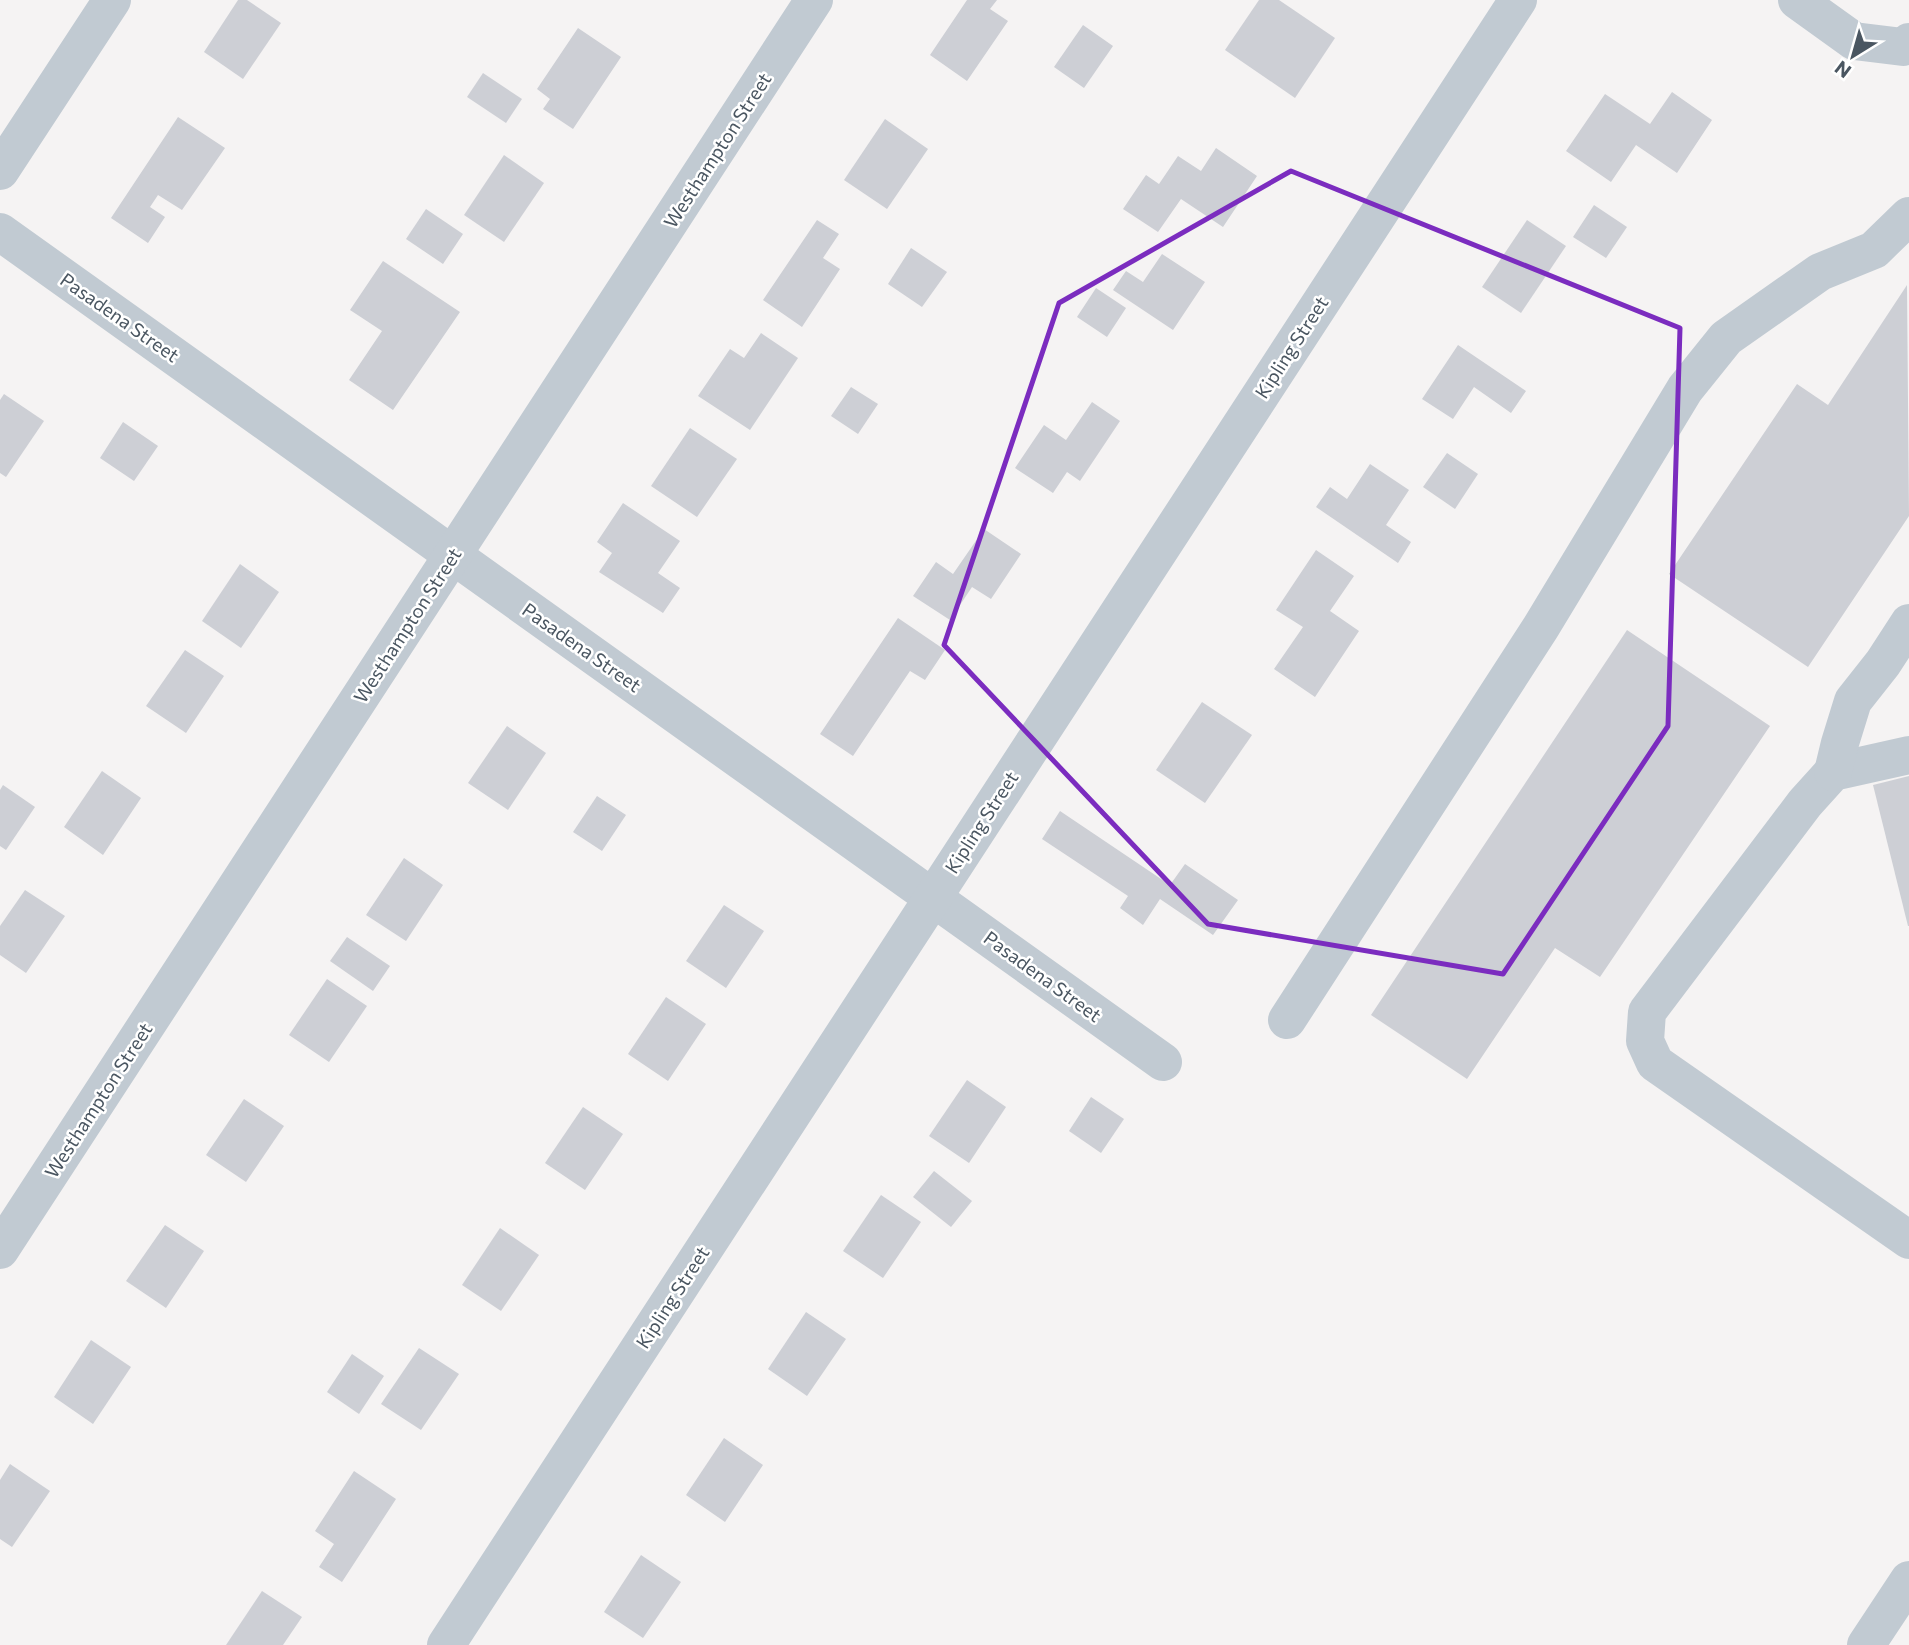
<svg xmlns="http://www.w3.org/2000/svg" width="1909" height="1645" font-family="Commissioner,sans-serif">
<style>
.building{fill:#cdcfd5}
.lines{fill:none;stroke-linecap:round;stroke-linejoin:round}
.minor{stroke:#c1cad2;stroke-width:38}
.marked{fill:none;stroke:#7b2cbf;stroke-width:5;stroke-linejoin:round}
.labels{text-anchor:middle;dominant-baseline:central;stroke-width:5;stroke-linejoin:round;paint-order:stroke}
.street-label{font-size:19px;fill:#4a5661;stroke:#fff}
</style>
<rect width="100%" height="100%" fill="#f5f3f3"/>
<g class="building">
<polygon points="238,0 247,0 281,23 243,79 204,52"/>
<polygon points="967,0 997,0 990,9 1008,21 967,81 930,55"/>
<polygon points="1259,0 1279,0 1335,38 1295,98 1225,50"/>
<polygon points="1083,25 1113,46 1084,88 1054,67"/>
<polygon points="578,28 621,57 573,129 543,109 550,99 537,89"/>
<polygon points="483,73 522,99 506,123 467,97"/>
<polygon points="1672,92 1712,120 1677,173 1636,145 1611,182 1566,151 1605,94 1650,124"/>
<polygon points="178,117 225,148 182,210 158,195 150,207 165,217 148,243 111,218"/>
<polygon points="885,119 928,149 887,209 844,180"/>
<polygon points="1216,148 1257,176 1223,227 1181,199 1158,232 1123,209 1146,175 1159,184 1178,156 1201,171"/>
<polygon points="504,155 544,183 504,242 464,215"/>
<polygon points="1594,205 1627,227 1606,258 1573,237"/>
<polygon points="426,209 463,234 443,264 406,239"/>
<polygon points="817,220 839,234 823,258 840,269 802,327 763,300"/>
<polygon points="1527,220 1566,246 1521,313 1482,287"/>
<polygon points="911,248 947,272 922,307 888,284"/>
<polygon points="1162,254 1205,282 1173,330 1113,290 1126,271 1143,282"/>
<polygon points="383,261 460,312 393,410 349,380 382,331 350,310"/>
<polygon points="1907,285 1909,516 1808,667 1669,574 1797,384 1828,405"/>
<polygon points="1096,288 1126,308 1107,337 1077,317"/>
<polygon points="761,333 798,358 750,430 698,396 730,349 744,358"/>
<polygon points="1458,345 1526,391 1511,413 1474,387 1453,419 1422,399"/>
<polygon points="851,387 878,404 858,434 831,416"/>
<polygon points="4,394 44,421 6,477 0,473 0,400"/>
<polygon points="1092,402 1120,421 1080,481 1067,472 1053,493 1015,468 1044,425 1066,440"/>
<polygon points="123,422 158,446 134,481 100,458"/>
<polygon points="690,428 737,459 697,517 651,486"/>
<polygon points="1447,453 1478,474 1455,509 1423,487"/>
<polygon points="1370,464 1409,490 1386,525 1411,542 1398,563 1316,507 1330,487 1347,499"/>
<polygon points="623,503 680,541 658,573 680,588 663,613 599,572 612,553 597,542"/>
<polygon points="984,529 1021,554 991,599 972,587 950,620 913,596 936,562 953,574"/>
<polygon points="1316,550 1354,576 1330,611 1359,631 1315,697 1274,669 1303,627 1276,610"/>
<polygon points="240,564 279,592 241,648 202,621"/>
<polygon points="898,618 945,650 925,680 910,671 853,756 820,734"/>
<polygon points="1627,630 1770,726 1600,977 1555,948 1467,1079 1371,1015"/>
<polygon points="185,650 224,676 186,733 146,706"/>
<polygon points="1202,702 1252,735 1205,803 1156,770"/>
<polygon points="507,726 546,753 508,810 468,783"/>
<polygon points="102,771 141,798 103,855 64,827"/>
<polygon points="1909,776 1909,926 1908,926 1873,785"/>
<polygon points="3,785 35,807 6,850 0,846 0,790"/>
<polygon points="597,796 626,815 602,851 573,832"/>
<polygon points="1060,811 1170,885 1185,864 1238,900 1213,935 1160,899 1143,925 1120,908 1128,896 1042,839"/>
<polygon points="404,858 443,885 406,941 366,915"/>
<polygon points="25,890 65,916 26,973 0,955 0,926"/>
<polygon points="724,905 764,931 726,988 686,961"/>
<polygon points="347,937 390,966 373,991 330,961"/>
<polygon points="327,979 367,1006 329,1062 289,1035"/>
<polygon points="666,997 706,1024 668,1081 628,1054"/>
<polygon points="967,1080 1006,1107 969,1163 929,1136"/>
<polygon points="1091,1097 1124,1119 1101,1153 1069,1131"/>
<polygon points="244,1099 284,1126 246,1182 206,1155"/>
<polygon points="583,1107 623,1134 585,1190 545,1163"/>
<polygon points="934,1171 972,1201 951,1227 913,1197"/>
<polygon points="881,1195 921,1222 883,1278 843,1251"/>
<polygon points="165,1225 204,1251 166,1308 126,1281"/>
<polygon points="500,1228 539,1255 501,1311 462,1285"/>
<polygon points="806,1312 846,1339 807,1396 768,1369"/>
<polygon points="91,1340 131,1367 93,1424 54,1397"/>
<polygon points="419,1348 459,1374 421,1430 381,1404"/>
<polygon points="352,1354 384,1376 359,1414 327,1392"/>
<polygon points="724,1438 763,1465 725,1522 686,1495"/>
<polygon points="10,1464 50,1491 12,1547 0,1539 0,1480"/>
<polygon points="354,1471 396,1499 342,1582 319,1567 334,1544 315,1531"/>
<polygon points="641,1555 681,1582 643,1638 604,1612"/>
<polygon points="262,1591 302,1617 283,1645 226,1645"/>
</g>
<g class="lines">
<g class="minor">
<polyline points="1797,0 1854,41 1903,47 1909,42"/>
<polyline points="0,171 112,0"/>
<polyline points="0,232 1163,1062"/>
<polyline points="1909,755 1833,772 1805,803 1647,1012 1645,1041 1655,1063 1909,1240"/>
<polyline points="1833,772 1840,743 1853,701 1883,663 1909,623"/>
<polyline points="1287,1020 1541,627 1685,389 1726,338 1820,272 1874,250 1909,216"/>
<polyline points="0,1250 814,0"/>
<polyline points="446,1645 1518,0"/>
<polyline points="1866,1645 1909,1580"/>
</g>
</g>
<path class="marked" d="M1291,171L1680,328L1668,726L1503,974L1208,924L944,645L1059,303Z"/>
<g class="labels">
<g class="street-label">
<text transform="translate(717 150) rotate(-57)">Westhampton Street</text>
<text transform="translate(120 317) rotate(35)">Pasadena Street</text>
<text transform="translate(1291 347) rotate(-57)">Kipling Street</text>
<text transform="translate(407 625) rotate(-57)">Westhampton Street</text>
<text transform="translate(582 647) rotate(35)">Pasadena Street</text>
<text transform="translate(981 822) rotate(-57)">Kipling Street</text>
<text transform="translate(1043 976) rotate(36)">Pasadena Street</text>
<text transform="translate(98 1100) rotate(-57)">Westhampton Street</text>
<text transform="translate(672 1297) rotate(-57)">Kipling Street</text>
</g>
</g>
<g transform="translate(1853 56) rotate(217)" stroke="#ffffff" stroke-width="5" paint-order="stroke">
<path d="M0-5L12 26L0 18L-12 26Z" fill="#4a5661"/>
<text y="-10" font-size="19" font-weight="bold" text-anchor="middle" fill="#4a5661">N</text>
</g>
</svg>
